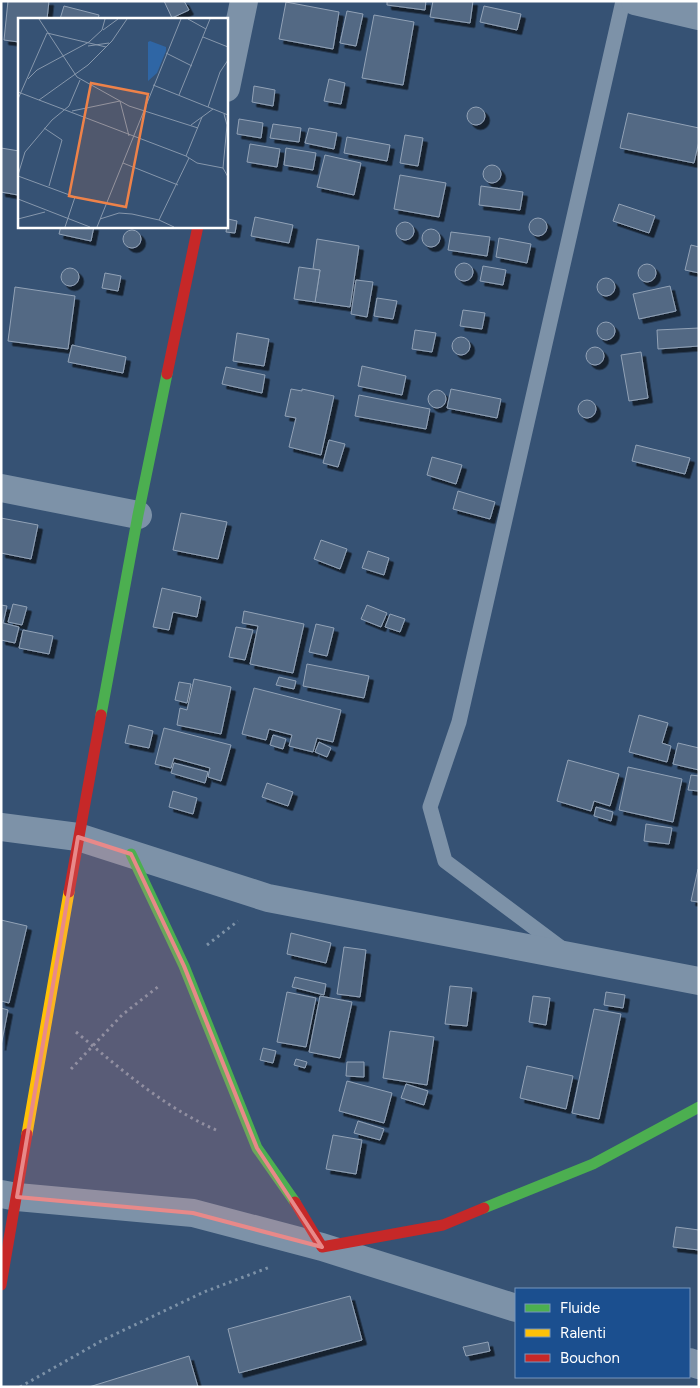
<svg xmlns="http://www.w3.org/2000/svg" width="700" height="1388" font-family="Figtree,sans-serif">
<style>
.building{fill:#526984;stroke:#92a2b6;filter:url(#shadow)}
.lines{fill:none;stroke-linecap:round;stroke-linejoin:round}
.path{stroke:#7d92a8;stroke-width:3;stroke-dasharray:2.5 4;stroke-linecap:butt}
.lane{stroke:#7d92a8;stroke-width:15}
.street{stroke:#7d92a8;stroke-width:28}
.fast{stroke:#4caf50;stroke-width:11}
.slow{stroke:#ffc107;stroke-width:11}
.jam{stroke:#c62828;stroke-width:11}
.marked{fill:#e88989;fill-opacity:0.2;stroke:#e88989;stroke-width:4;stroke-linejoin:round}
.inset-road{fill:none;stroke:#8697ac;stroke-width:1}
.view{fill:#ee8249;fill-opacity:0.15;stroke:#ee8249;stroke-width:2.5}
.inset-edge{fill:none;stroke:#fff;stroke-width:2.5}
</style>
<defs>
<filter id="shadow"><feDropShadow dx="4.5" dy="4.5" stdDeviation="0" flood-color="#0009"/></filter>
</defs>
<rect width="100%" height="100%" fill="#365274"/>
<g class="building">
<polygon points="8,1 49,1 47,19 19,19 19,42 4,40"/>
<polygon points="164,1 184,1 189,10 172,18"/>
<polygon points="387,1 426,1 425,10 387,5"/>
<polygon points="433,1 473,1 470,23 430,17"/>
<polygon points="286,2 339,12 333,49 279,39"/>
<polygon points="64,6 99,15 98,19 60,19"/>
<polygon points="484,6 521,14 517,30 480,22"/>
<polygon points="347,11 363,14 356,46 340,43"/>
<polygon points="374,15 414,22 403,85 362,78"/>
<polygon points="329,79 345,83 341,104 324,101"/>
<polygon points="254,86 275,90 273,106 252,102"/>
<circle cx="476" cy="116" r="9"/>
<polygon points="628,113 699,128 699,141 694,163 620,148"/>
<polygon points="239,119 263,123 261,138 237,134"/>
<polygon points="273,124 301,128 299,142 270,138"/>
<polygon points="309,128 337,133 334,149 305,143"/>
<polygon points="405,135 423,138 418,166 400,163"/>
<polygon points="347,137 390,145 387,161 344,153"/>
<polygon points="250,144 280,149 277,167 247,162"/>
<polygon points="1,148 19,151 18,195 1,192"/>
<polygon points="286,148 316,153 313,170 284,165"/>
<polygon points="325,155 361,163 354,195 317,187"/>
<circle cx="492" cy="174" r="9"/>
<polygon points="400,175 446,183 439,217 394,209"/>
<polygon points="481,186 523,192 520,210 479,205"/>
<polygon points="619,204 655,216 649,233 613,221"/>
<polygon points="255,217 293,225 289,243 251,236"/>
<circle cx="538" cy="227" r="9"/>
<polygon points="228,219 237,221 235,233 226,232"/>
<circle cx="405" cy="231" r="9"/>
<polygon points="61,226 94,226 91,241 59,234"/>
<circle cx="431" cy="238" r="9"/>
<circle cx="132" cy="239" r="9"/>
<polygon points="451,232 490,237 487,256 448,250"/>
<polygon points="499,238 531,244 527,263 496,257"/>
<polygon points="317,239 359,246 350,307 315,302 320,270 313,269"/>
<polygon points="691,245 699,247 699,273 685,270"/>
<circle cx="464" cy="272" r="9"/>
<circle cx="647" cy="273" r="9"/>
<polygon points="483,266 506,270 503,285 480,281"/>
<polygon points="299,267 320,270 315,302 294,299"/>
<circle cx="70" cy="277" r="9"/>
<polygon points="105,273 121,276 118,291 102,288"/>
<circle cx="606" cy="287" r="9"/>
<polygon points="356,280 373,282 367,317 351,314"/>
<polygon points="670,286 676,311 639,319 633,294"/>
<polygon points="15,287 75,296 68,349 8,341"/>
<polygon points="377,298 397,301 393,319 374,316"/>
<polygon points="463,310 485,313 482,329 460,326"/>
<circle cx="606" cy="331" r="9"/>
<polygon points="699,328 699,346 658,349 657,330"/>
<polygon points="415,330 436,333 432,352 412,349"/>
<polygon points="237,333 269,339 264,366 233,361"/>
<circle cx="461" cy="346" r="9"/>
<polygon points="72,345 126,357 123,373 68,362"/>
<circle cx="595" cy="356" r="9"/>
<polygon points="641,352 648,398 629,401 621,355"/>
<polygon points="362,366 406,376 402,395 358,386"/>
<polygon points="226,367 265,375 262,393 222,384"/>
<polygon points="291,389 302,391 302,389 334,396 321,455 289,447 296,418 285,416"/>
<polygon points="451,389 501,399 497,418 447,408"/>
<circle cx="437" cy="399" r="9"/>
<polygon points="359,395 430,409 426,429 355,416"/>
<circle cx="587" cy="409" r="9"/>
<polygon points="329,440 345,444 338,467 323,463"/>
<polygon points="636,445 690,458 685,474 632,461"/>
<polygon points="432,457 462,465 456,484 427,475"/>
<polygon points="458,491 495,502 490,519 453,509"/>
<polygon points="181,513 227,522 218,559 173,550"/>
<polygon points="1,518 38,525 31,559 1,553"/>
<polygon points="321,540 347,549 340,569 314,559"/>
<polygon points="368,551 389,558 384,575 362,568"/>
<polygon points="162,588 201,597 197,617 173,612 169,630 153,627"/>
<polygon points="13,604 27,607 22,625 8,622"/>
<polygon points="1,605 7,606 3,623 19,627 15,643 1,640"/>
<polygon points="367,605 387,613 381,627 361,619"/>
<polygon points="244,611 304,624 293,673 250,664 258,626 242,623"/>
<polygon points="390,614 405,619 400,632 385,627"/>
<polygon points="316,624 334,628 327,656 309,652"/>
<polygon points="236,627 253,630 245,660 229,657"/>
<polygon points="23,630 53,636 49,654 19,648"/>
<polygon points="307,664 369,676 364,698 303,686"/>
<polygon points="279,677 296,681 294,689 276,685"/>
<polygon points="194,679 231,687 221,734 177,725 180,708 187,710"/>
<polygon points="179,682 191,684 187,703 175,700"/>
<polygon points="254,688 341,710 333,742 317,738 313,752 289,746 292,735 269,729 266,740 242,734"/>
<polygon points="639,715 668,723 662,743 671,746 667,762 629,752"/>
<polygon points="129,725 153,731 149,748 125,743"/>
<polygon points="164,728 231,745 221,781 208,777 210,768 174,758 171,768 155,764"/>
<polygon points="273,735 286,739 283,749 270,745"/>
<polygon points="319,742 331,748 327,757 315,752"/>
<polygon points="678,743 699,748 699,770 673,764"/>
<polygon points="568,760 619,774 610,806 594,801 591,811 557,801"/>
<polygon points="174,763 208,772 205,783 171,773"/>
<polygon points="628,767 682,779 673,822 619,810"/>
<polygon points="691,775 699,776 699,791 688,790"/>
<polygon points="267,783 293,792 288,806 262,797"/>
<polygon points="173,791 197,798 193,814 169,807"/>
<polygon points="596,807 613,812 611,821 594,816"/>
<polygon points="646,824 672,828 669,844 644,841"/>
<polygon points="698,869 699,869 699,902 691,901"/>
<polygon points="1,920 27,926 9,1003 1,1001"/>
<polygon points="291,933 331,943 326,963 287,954"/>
<polygon points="344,947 366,950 360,997 337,994"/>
<polygon points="295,977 326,984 324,995 292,987"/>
<polygon points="450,986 472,988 467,1026 445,1024"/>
<polygon points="287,992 316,998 306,1047 277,1042"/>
<polygon points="606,992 625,995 623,1008 604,1005"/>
<polygon points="320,996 352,1002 340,1058 309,1052"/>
<polygon points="533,996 550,998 546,1025 529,1022"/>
<polygon points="1,1008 8,1010 1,1046"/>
<polygon points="594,1009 621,1014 599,1119 572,1113"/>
<polygon points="390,1031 434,1037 427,1085 383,1078"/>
<polygon points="263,1048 276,1051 273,1063 260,1060"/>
<polygon points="296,1059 307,1062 305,1068 294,1065"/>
<polygon points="347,1062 364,1062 364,1077 346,1076"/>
<polygon points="527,1066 573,1076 566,1109 520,1098"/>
<polygon points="347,1081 392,1093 384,1123 339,1111"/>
<polygon points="406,1084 428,1091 424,1105 401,1098"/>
<polygon points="358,1121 384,1129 380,1140 354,1133"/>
<polygon points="333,1135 362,1140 356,1174 326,1169"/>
<polygon points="676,1227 699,1230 699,1250 673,1247"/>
<polygon points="350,1296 362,1340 239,1373 228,1329"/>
<polygon points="488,1342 490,1351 466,1356 463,1347"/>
<polygon points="189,1356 198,1387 89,1387"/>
</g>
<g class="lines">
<g class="path">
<polyline points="207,945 238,921"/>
<path d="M76,1032C121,1069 162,1106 216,1130"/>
<polyline points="71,1069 122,1015 159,986"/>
<polyline points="20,1387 103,1340 204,1292 270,1267"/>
</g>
<polyline class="lane" points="564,950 445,861 430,807 459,722 623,1"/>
<g class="street">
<polyline points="635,1 699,16"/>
<polyline points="226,88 244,1"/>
<polyline points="1,488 138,515"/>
<polyline points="1,827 78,837 268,898 699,981"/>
<polyline points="1,1194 17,1197 193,1213 322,1247 516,1308"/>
<polyline points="689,1362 699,1365"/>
</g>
<g class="fast">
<polyline points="101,715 138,515 167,374"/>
<polyline points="131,854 184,966 257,1148 295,1202"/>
<polyline points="484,1208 593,1164 699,1107"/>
</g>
<polyline class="slow" points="27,1134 69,892"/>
<g class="jam">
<polyline points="167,374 198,226"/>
<polyline points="69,892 101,715"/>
<polyline points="295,1202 322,1247 443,1225 484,1208"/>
<polyline points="1,1285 27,1134"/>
</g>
</g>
<path class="marked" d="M78,837L131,854L184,966L257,1148L322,1247L193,1213L17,1197Z"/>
<g transform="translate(18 18)">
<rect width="210" height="210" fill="#365274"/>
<path d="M132,23L148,29V33L139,55L130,63V24Z" fill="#2f66a5"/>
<path class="inset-road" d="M21,1L59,59L111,88L180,110M170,1L188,11M85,12L100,1M185,19L210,29M70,28L91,25M148,35L174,48M10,61L19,52L71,24L84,12L87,1M135,67L210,97M0,74L168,138L179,145L205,150L210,159M161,77L192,1M0,81L29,15L88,29M21,82L70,47L94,23L109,1M190,89L202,54L210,42M54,93L102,83L111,118M173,107L195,91M26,110L44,122L31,168M168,138L184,99M105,145L160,167M205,150L209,107L206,96M0,157L7,134L34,102L51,88L62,62M0,158L57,179L47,209M0,181L72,209M0,201L27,194M82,201L101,195L114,196L141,202L156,209M141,202L171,140M79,209L163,1"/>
<path class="view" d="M73,65L130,76L108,189L51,178Z"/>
<rect width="210" height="210" class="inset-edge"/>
</g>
<rect width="700" height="1388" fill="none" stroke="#ffffff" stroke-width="5"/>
<rect x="515" y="1288" width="175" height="90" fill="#1b4f8f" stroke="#7695bc"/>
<rect x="525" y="1304" width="25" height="8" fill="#4caf50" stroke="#7695bc"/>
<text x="560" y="1313" font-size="15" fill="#ffffff">Fluide</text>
<rect x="525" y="1329" width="25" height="8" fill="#ffc107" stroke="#7695bc"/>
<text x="560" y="1338" font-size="15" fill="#ffffff">Ralenti</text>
<rect x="525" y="1354" width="25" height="8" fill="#c62828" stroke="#7695bc"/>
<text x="560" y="1363" font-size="15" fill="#ffffff">Bouchon</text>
</svg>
